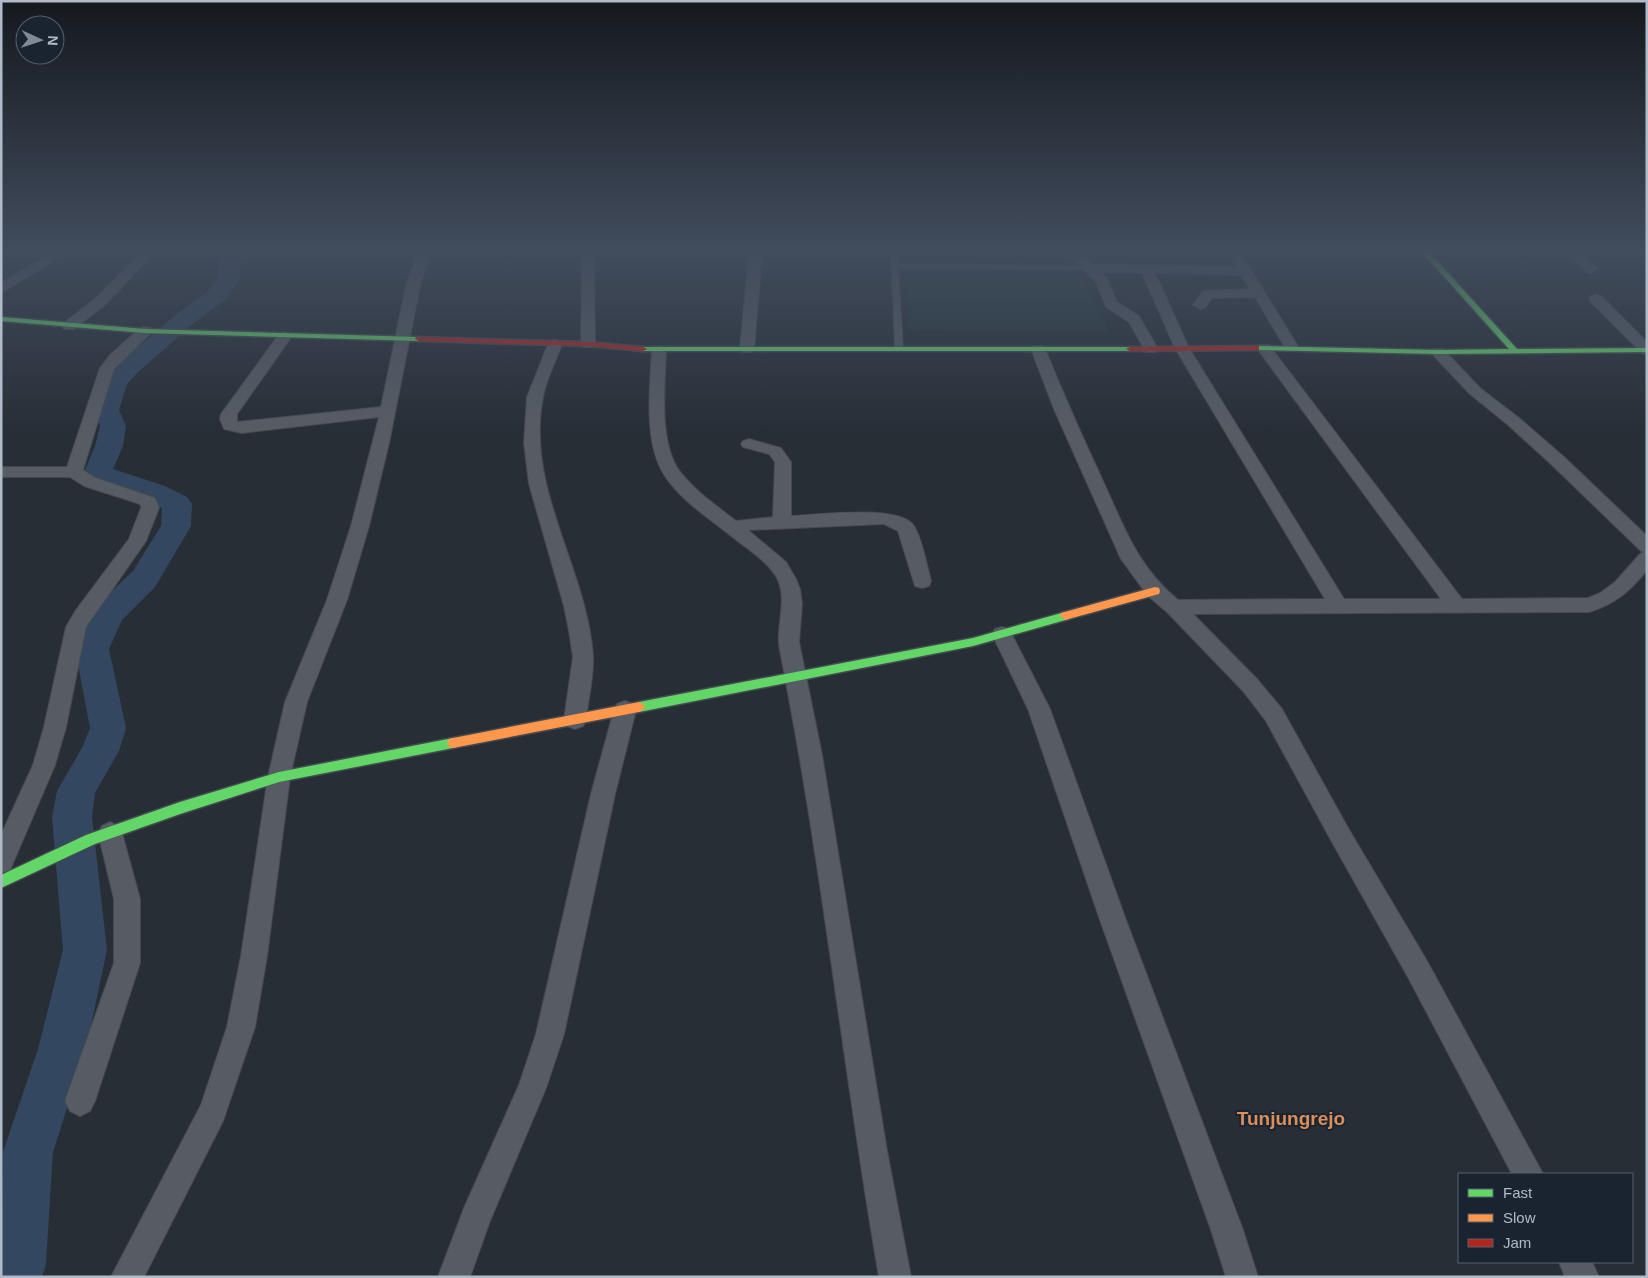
<svg xmlns="http://www.w3.org/2000/svg" width="1648" height="1278" font-family="Arial,sans-serif">
<style>
.green{fill:#24393c}
.lines{fill:none;stroke-linecap:round;stroke-linejoin:round}
.river{fill:#334760;fill-rule:evenodd}
.lane-casing{stroke:#454a51;stroke-width:2}
.street-casing{stroke:#454a51;stroke-width:2}
.fast-casing{stroke:#454a51;stroke-width:3}
.slow-casing{stroke:#454a51;stroke-width:3}
.jam-casing{stroke:#454a51;stroke-width:3}
.lane{fill:#575c64;fill-rule:evenodd}
.street{fill:#575c64;fill-rule:evenodd}
.fast{fill:#63d668;fill-rule:evenodd}
.slow{fill:#ff974d;fill-rule:evenodd}
.jam{fill:#b3261e;fill-rule:evenodd}
.labels{text-anchor:middle;dominant-baseline:central;stroke-width:4;stroke-linejoin:round;paint-order:stroke}
.near-quarter-label{font-size:19px;font-weight:bold;fill:#da8e5a;stroke:#1a2431}
</style>
<rect width="100%" height="100%" fill="#272e36"/>
<polygon class="green" points="904,267 1077,269 1109,331 909,330"/>
<g class="lines">
<polygon class="river" points="226,252 246,252 240,264 240,280 225,300 195,322 137,373 127,384 119,410 126,426 123,446 113,469 165,486 187,497 192,504 191,526 155,587 122,620 109,649 126,728 119,751 95,793 92,817 107,950 86,1049 53,1152 46,1264 42,1277 1,1277 3,1152 38,1049 63,950 52,817 57,791 83,746 90,728 75,649 97,605 133,571 161,526 162,508 145,500 95,483 85,470 95,446 100,426 93,410 102,382 119,363 179,312 209,290 218,279 218,264"/>
<defs>
<polygon id="lane" points="891,252 897,252 898,264 1089,266 1092,268 1089,270 898,268 903,348 899,350 895,348"/>
<g id="street">
<polygon points="54,252 68,252 1,293 1,283"/>
<polygon points="142,252 155,252 106,304 74,329 64,329 62,326 64,323 96,298"/>
<polygon points="418,252 430,252 420,286 389,443 369,526 347,600 307,702 290,777 267,956 255,1027 223,1121 144,1277 111,1277 201,1105 227,1027 241,956 268,777 285,702 327,600 351,526 379,417 242,433 224,429 220,419 221,414 280,333 285,332 292,336 237,414 237,422 381,407 406,286"/>
<polygon points="582,252 594,252 595,344 593,347 583,347 581,344"/>
<polygon points="749,252 761,252 762,256 754,349 752,352 742,352 740,349"/>
<path d="M1065,252H1078L1092,264L1237,267L1228,252H1240L1299,348L1297,351H1287L1255,297L1212,298L1205,308L1200,309L1193,305L1203,291L1250,289L1241,275L1155,273L1189,348L1344,599H1441L1259,351L1257,348L1259,345H1269L1462,599L1588,598L1600,593L1615,582L1640,554L1644,552L1641,551L1552,465L1507,424L1470,394L1433,355L1431,352L1433,349H1443L1480,388L1519,418L1564,457L1647,536V570C1630,591 1615,604 1589,612L1193,614L1257,679L1282,709L1348,828L1427,961L1543,1174H1512L1409,979L1332,842L1266,721L1243,691L1167,612L1148,596L1121,559L1054,409L1031,349L1033,346H1043L1045,349C1063,393 1082,436 1102,479C1124,526 1136,565 1178,600L1325,599L1175,348L1142,273L1101,272L1108,280L1117,302L1139,316L1158,349L1156,352H1146L1129,322L1106,307L1096,282Z"/>
<polygon points="1569,252 1582,252 1598,269 1592,273 1587,272"/>
<polygon points="1596,295 1601,296 1647,342 1647,354 1642,353 1591,302 1589,299 1591,296"/>
<polygon points="145,327 150,328 152,331 150,334 114,369 83,470 96,478 155,498 159,508 146,541 86,627 66,727 55,765 10,870 1,873 1,835 33,765 44,727 66,627 76,610 129,539 141,508 141,505 137,503 84,486 70,477 1,477 1,467 67,467 100,368 110,355 140,328"/>
<path d="M555,340L560,341L562,344C556,361 546,380 543,397C525,489 587,568 593,656C594,676 588,700 586,720L583,726L575,729L567,726L564,720L573,657L569,631L564,606L529,484L524,443L527,397L548,344L550,341Z"/>
<path d="M659,346L664,347L666,350C665,385 658,445 681,473C696,492 717,506 736,521L773,517L775,462L769,454L743,447L741,444L743,441L749,439L781,448L791,462V516C816,515 900,504 914,526C922,539 927,565 931,581L929,586L922,588L915,586L898,531L884,524L748,530L786,562L796,579L800,589L802,604L799,642L822,755L887,1151L911,1277H879C845,1081 824,883 787,688C785,673 781,659 779,644C777,623 787,601 778,580C770,563 749,550 735,539C712,520 682,502 665,476C643,443 650,388 652,350L654,347Z"/>
<polygon points="1002,627 1009,629 1050,709 1126,920 1243,1230 1258,1277 1226,1277 1211,1230 1100,920 1028,709 992,634 995,629"/>
<polygon points="625,701 633,704 636,710 615,794 564,1034 546,1088 490,1221 470,1277 438,1277 464,1208 519,1085 536,1034 591,794 614,710 617,704"/>
<polygon points="110,822 118,826 122,833 140,899 140,963 95,1101 90,1111 80,1116 70,1111 65,1101 114,963 114,899 98,833 102,826"/>
<polygon points="1559,1262 1592,1262 1599,1277 1565,1277"/>
</g>
<g id="fast">
<polygon points="1422,252 1429,252 1517,349 1647,348 1647,352 1438,354 1256,350 1252,348 1256,346 1438,350 1509,349"/>
<polygon points="1,317 145,329 419,337 423,339 419,341 145,333 1,321"/>
<polygon points="640,347 1130,347 1134,349 1130,351 640,351"/>
<polygon points="1065,612 1069,613 1070,616 1069,619 973,646 639,712 635,710 633,707 635,704 639,702 973,638"/>
<polygon points="453,738 457,739 459,743 457,747 453,748 279,782 180,814 95,844 1,888 1,875 86,835 180,802 279,772"/>
</g>
<g id="slow">
<polygon points="1155,587 1159,588 1160,591 1159,594 1065,620 1060,616 1061,613"/>
<polygon points="639,702 643,704 645,707 643,710 639,712 453,748 449,747 447,743 449,739 453,738"/>
</g>
<g id="jam">
<polygon points="416,337 588,342 643,347 647,349 643,351 588,346 419,341 415,339"/>
<polygon points="1256,346 1259,346 1259,350 1130,351 1126,349 1130,347"/>
</g>
</defs>
<use href="#lane" class="lane-casing"/>
<use href="#street" class="street-casing"/>
<use href="#fast" class="fast-casing"/>
<use href="#slow" class="slow-casing"/>
<use href="#jam" class="jam-casing"/>
<use href="#lane" class="lane"/>
<use href="#street" class="street"/>
<use href="#fast" class="fast"/>
<use href="#slow" class="slow"/>
<use href="#jam" class="jam"/>
</g>
<linearGradient id="sky" x2="0" y2="1"><stop stop-color="#15191e"/><stop offset="0.58" stop-color="#414c5d"/><stop offset="1" stop-color="#414c5d" stop-opacity="0"/></linearGradient>
<rect width="1648" height="431" fill="url(#sky)"/>
<g class="labels">
<g class="near-quarter-label">
<text x="1291" y="1118">Tunjungrejo</text>
</g>
</g>
<rect width="1648" height="1278" fill="none" stroke="#b0bac8" stroke-width="5"/>
<rect x="1458" y="1173" width="175" height="90" fill="#1a2431" stroke="#56606d"/>
<rect x="1468" y="1189" width="25" height="8" fill="#63d668" stroke="#56606d"/>
<text x="1503" y="1198" font-size="15" fill="#b0bac8">Fast</text>
<rect x="1468" y="1214" width="25" height="8" fill="#ff974d" stroke="#56606d"/>
<text x="1503" y="1223" font-size="15" fill="#b0bac8">Slow</text>
<rect x="1468" y="1239" width="25" height="8" fill="#b3261e" stroke="#56606d"/>
<text x="1503" y="1248" font-size="15" fill="#b0bac8">Jam</text>
<g transform="translate(40 40) rotate(93)"><circle r="24" fill="#1a2431" stroke="#56606d"/>
<path d="M0-4L9 19L0 12L-9 19Z" fill="#808995"/>
<text y="-8" font-size="14" font-weight="bold" text-anchor="middle" fill="#b0bac8">N</text>
</g>
</svg>
